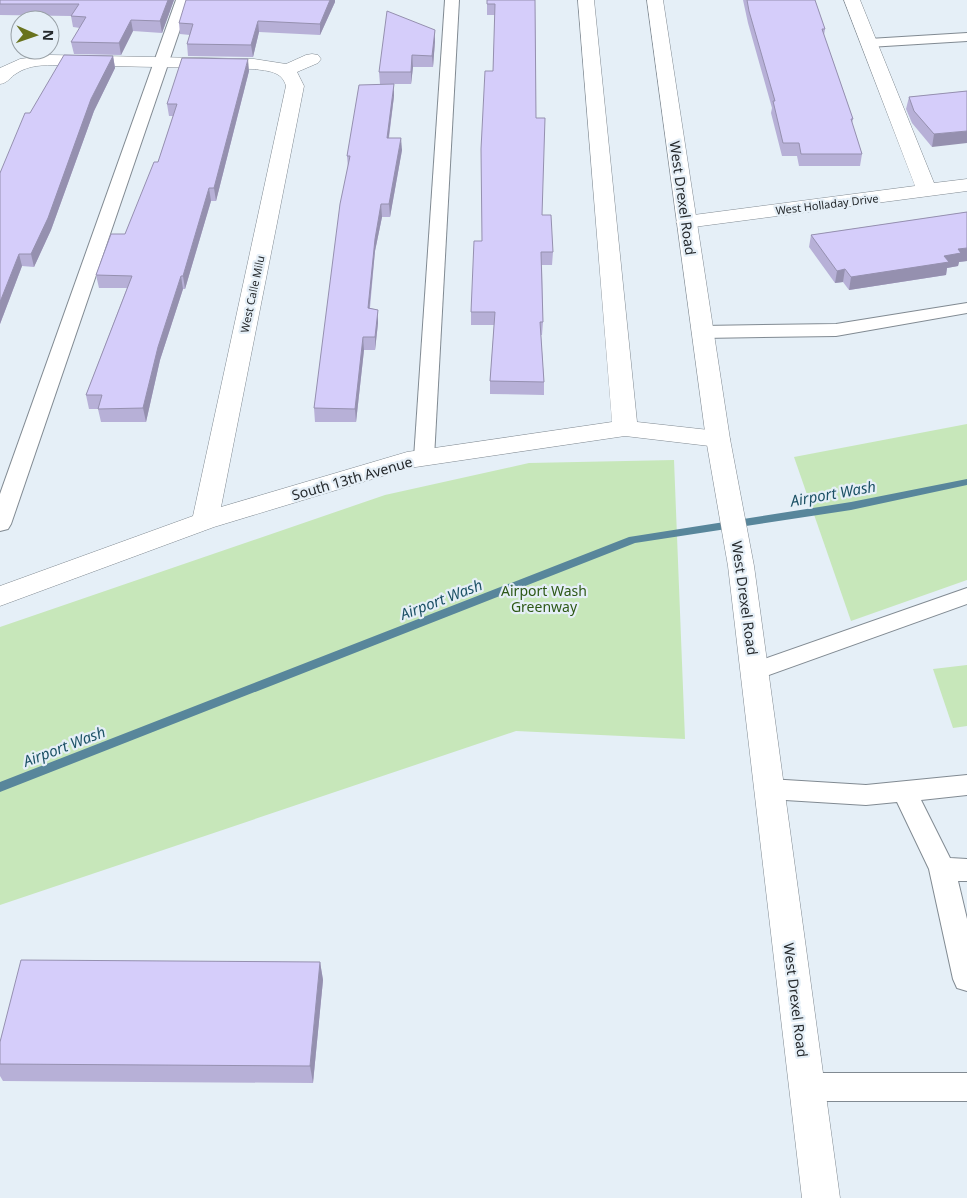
<svg xmlns="http://www.w3.org/2000/svg" width="967" height="1198" font-family="'Noto Sans',sans-serif">
<style>
.green{fill:#c7e7ba}
.lines{fill:none;stroke-linecap:round;stroke-linejoin:round}
.stream{fill:#58869b;fill-rule:evenodd}
.lane-casing{stroke:#818a92;stroke-width:2}
.street-casing{stroke:#818a92;stroke-width:1}
.secondary-casing{stroke:#818a92;stroke-width:1}
.lane{fill:#fff;fill-rule:evenodd}
.street{fill:#fff;fill-rule:evenodd}
.secondary{fill:#fff;fill-rule:evenodd}
.wall{fill:#b7b0d7}
.shaded-wall{fill:#9590af}
.building{fill:#d5cdfa;stroke:#9590af}
.labels{text-anchor:middle;dominant-baseline:central;stroke-width:4.5;stroke-linejoin:round;paint-order:stroke}
.far-street-label{font-size:11px;fill:#25292c;stroke:#e5eff7}
.street-label{font-size:14px;fill:#25292c;stroke:#e5eff7}
.park-label{font-size:14px;fill:#2d5816;stroke:#e5eff7}
.water-label{font-size:15px;font-style:italic;fill:#1c5165;stroke:#e5eff7}
</style>
<rect width="100%" height="100%" fill="#e5eff7"/>
<g class="green">
<polygon points="967,424 967,580 851,621 794,457"/>
<polygon points="674,460 685,739 516,731 0,905 0,627 385,495 529,463"/>
<polygon points="967,665 967,726 953,728 933,669"/>
</g>
<g class="lines">
<polygon class="stream" points="967,479 967,485 851,510 635,543 0,792 0,782 629,537 851,502"/>
<defs>
<g id="lane">
<polygon points="176,0 190,0 11,524 8,529 0,531 0,494"/>
<polygon points="445,0 459,0 434,458 431,463 424,465 417,463 414,458"/>
<polygon points="967,33 967,41 869,47 864,46 862,43 864,40 869,39"/>
<polygon points="967,303 967,313 836,336 702,338 695,336 693,332 695,328 702,326 836,324"/>
<polygon points="967,588 967,604 755,680 747,677 743,671 747,665"/>
<polygon points="967,775 967,795 921,800 950,858 967,859 967,881 958,881 967,919 967,991 957,988 953,979 929,869 897,802 866,805 769,799 760,796 756,789 760,782 769,779 866,785"/>
<polygon points="807,1073 967,1073 967,1101 807,1101 796,1097 792,1087 796,1077"/>
</g>
<g id="street">
<path d="M578,0H594L637,422L718,431L727,433L730,439L727,445L718,447L625,436L409,468L214,527L0,606V586L193,516L286,86C282,71 268,71 254,69L58,65C44,65 29,65 17,73C10,77 8,83 0,84V68L20,59L50,55L254,59L286,64L306,55L312,54L318,55L321,59L318,63L297,72L304,86L221,507L407,452L612,422Z"/>
<polygon points="844,0 860,0 934,183 967,179 967,191 686,228 679,226 676,222 679,218 686,216 915,186"/>
</g>
<polygon id="secondary" points="647,0 663,0 730,439 754,566 840,1198 802,1198 728,566 706,439"/>
</defs>
<use href="#lane" class="lane-casing"/>
<use href="#street" class="street-casing"/>
<use href="#secondary" class="secondary-casing"/>
<use href="#lane" class="lane"/>
<use href="#street" class="street"/>
<use href="#secondary" class="secondary"/>
</g>
<g class="wall">
<polygon points="0,0 174,0 162,33 133,31 121,55 74,54 71,42 80,28 73,27 71,16 0,15"/>
<polygon points="487,0 535,0 536,118 542,215 553,252 552,265 542,265 543,322 542,335 541,335 544,382 544,395 490,394 490,381 494,325 471,325 471,312 482,241 493,71 495,15 487,15"/>
<polygon points="743,0 815,0 825,29 824,35 853,119 852,123 862,154 860,166 799,166 797,156 782,156 771,113 772,108 748,23"/>
<polygon points="335,2 320,35 259,32 253,57 188,56 187,44 190,35 180,34 179,23"/>
<polygon points="435,30 435,41 433,67 413,67 411,84 380,84 379,72"/>
<polygon points="113,56 115,68 94,111 51,230 34,267 22,266 0,324 0,173 30,113"/>
<polygon points="249,71 216,201 211,201 185,289 183,289 160,360 146,422 101,422 98,409 89,409 86,395 127,288 99,288 96,275 125,234 158,162 173,116 169,116 167,104"/>
<polygon points="967,91 932,147 912,123 906,109 909,97"/>
<polygon points="394,96 389,138 402,150 390,217 382,217 375,251 370,308 378,310 378,323 375,350 364,350 356,422 315,422 314,408 348,168 347,156"/>
<polygon points="967,212 967,261 959,262 958,266 947,268 946,275 849,290 843,282 835,283 809,247 811,235"/>
<polygon points="320,962 323,980 313,1083 3,1081 0,1076 0,1042"/>
</g>
<g class="shaded-wall">
<polygon points="168,0 174,0 162,33 160,21"/>
<polygon points="330,0 335,0 335,2 320,35 320,24"/>
<polygon points="131,20 133,31 121,55 119,43"/>
<polygon points="258,21 259,32 253,57 251,45"/>
<polygon points="435,30 435,41 433,67 432,56"/>
<polygon points="412,55 413,67 411,84 411,72"/>
<polygon points="113,56 115,68 94,111 51,230 34,267 31,254 91,99"/>
<polygon points="248,59 249,71 216,201 214,188"/>
<polygon points="394,84 394,96 387,150 387,138"/>
<polygon points="967,131 967,143 932,147 934,134"/>
<polygon points="401,138 402,150 390,217 389,204"/>
<polygon points="209,188 211,201 185,289 183,276"/>
<polygon points="381,204 382,217 375,251 368,321 368,308 375,239"/>
<polygon points="967,248 967,261 959,262 958,266 947,268 946,275 849,290 851,277 944,256 958,249"/>
<polygon points="19,254 22,266 0,324 0,302"/>
<polygon points="845,269 843,282 835,283 837,271"/>
<polygon points="181,276 183,289 160,360 146,422 143,408 158,347"/>
<polygon points="378,310 378,323 375,350 375,337"/>
<polygon points="363,337 364,350 356,422 355,409"/>
<polygon points="320,962 323,980 313,1083 310,1066"/>
</g>
<g class="building">
<polygon points="0,0 168,0 160,21 131,20 119,43 71,42 86,17 71,16 79,4 0,4"/>
<polygon points="186,0 330,0 320,24 258,21 251,45 187,44 193,24 179,23"/>
<polygon points="487,0 535,0 536,118 545,118 542,215 551,215 553,252 541,252 543,322 540,322 544,382 490,381 495,312 471,312 474,241 482,241 481,149 485,71 493,71 495,4 487,4"/>
<polygon points="747,0 815,0 825,29 822,29 853,119 851,119 862,154 801,154 799,143 783,143 773,101 775,101 749,11"/>
<polygon points="387,11 435,30 432,56 412,55 411,72 379,72"/>
<polygon points="64,55 113,56 91,99 48,218 31,254 19,254 0,302 0,173 25,113 30,113"/>
<polygon points="182,58 248,59 214,188 209,188 183,276 181,276 158,347 143,408 98,409 102,395 86,395 132,276 96,275 111,234 125,234 154,162 158,162 177,104 167,104"/>
<polygon points="394,84 387,138 401,138 389,204 381,204 375,239 368,308 378,310 375,337 363,337 355,409 314,408 340,204 350,156 347,156 359,85"/>
<polygon points="967,91 967,131 934,134 914,111 909,97"/>
<polygon points="967,212 967,248 958,249 961,253 944,256 949,262 851,277 845,269 837,271 811,235"/>
<polygon points="21,960 320,962 310,1066 0,1064 0,1042"/>
</g>
<g class="labels">
<g class="far-street-label">
<text transform="translate(827 204) rotate(-7)">West Holladay Drive</text>
<text transform="translate(252 294) rotate(-78)">West Calle Milu</text>
</g>
<g class="street-label">
<text transform="translate(683 198) rotate(82)">West Drexel Road</text>
<text transform="translate(352 478) rotate(-16)">South 13th Avenue</text>
<text transform="translate(745 598) rotate(82)">West Drexel Road</text>
<text transform="translate(796 1000) rotate(83)">West Drexel Road</text>
</g>
<g class="park-label">
<text x="544" y="590">Airport Wash<tspan x="544" dy="16">Greenway</tspan></text>
</g>
<g class="water-label">
<text transform="translate(833 493) rotate(-10)">Airport Wash</text>
<text transform="translate(441 599) rotate(-21)">Airport Wash</text>
<text transform="translate(64 746) rotate(-21)">Airport Wash</text>
</g>
</g>
<g transform="translate(35 35) rotate(92)"><circle r="24" fill="#e5eff7" stroke="#98a0a6"/>
<path d="M0-4L9 19L0 12L-9 19Z" fill="#69731e"/>
<text y="-8" font-size="14" font-weight="bold" text-anchor="middle" fill="#25292c">N</text>
</g>
</svg>
